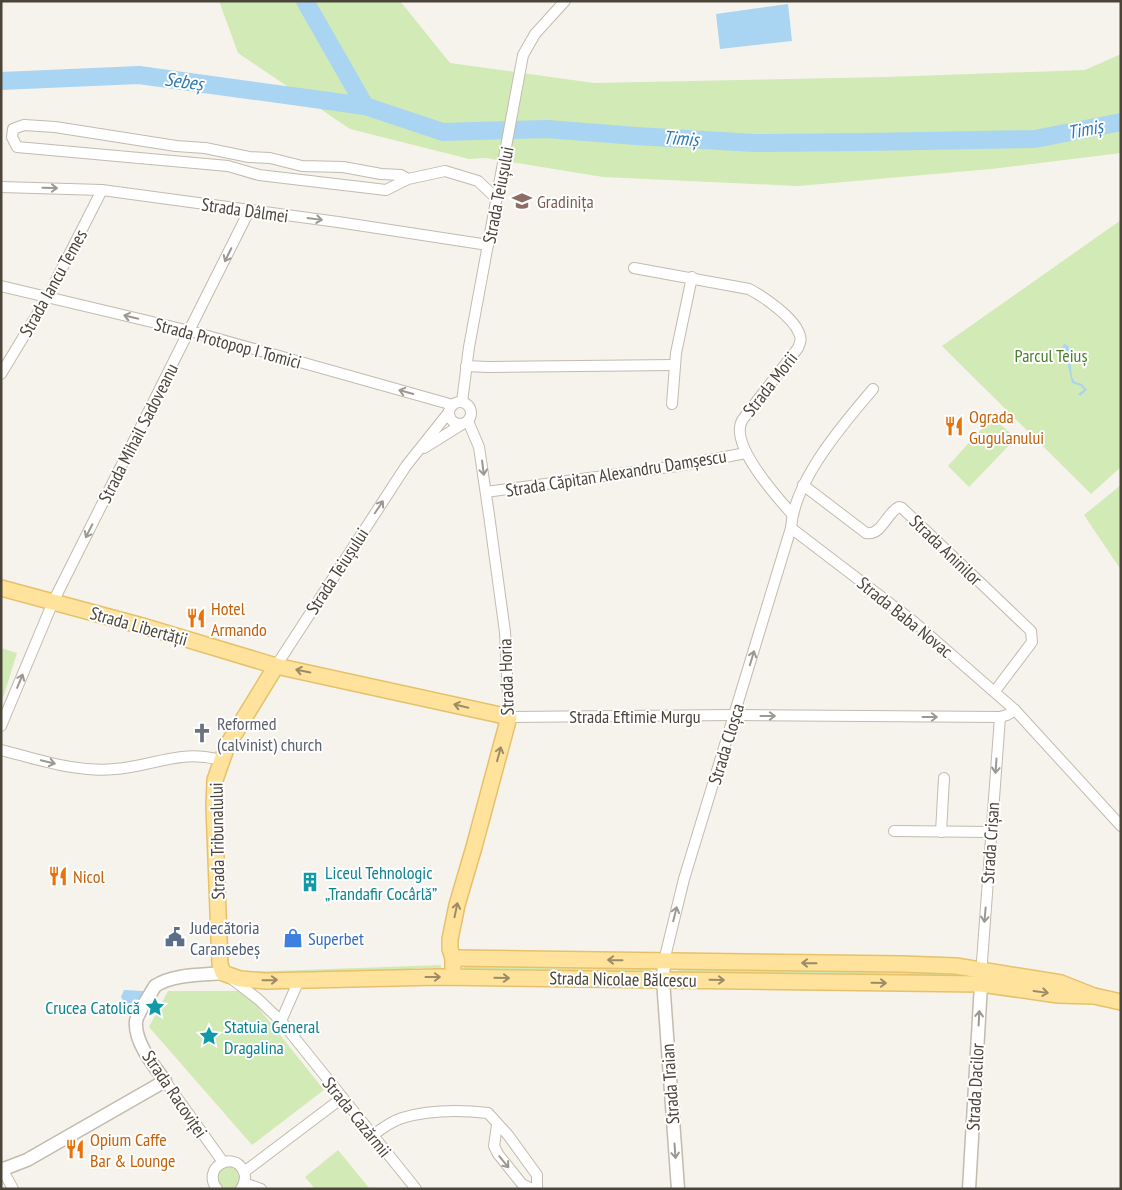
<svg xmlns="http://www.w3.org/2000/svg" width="1122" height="1190" font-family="'PT Sans Narrow',sans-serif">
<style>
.green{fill:#d2eab5}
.water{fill:#a9d4f2}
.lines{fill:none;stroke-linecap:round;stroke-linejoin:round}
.river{stroke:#a9d4f2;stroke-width:18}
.minor-casing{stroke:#c2bbae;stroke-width:12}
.tertiary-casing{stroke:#c2bbae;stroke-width:15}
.primary-casing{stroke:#e6c16a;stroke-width:18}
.minor{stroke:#fff;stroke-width:10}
.tertiary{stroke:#fff;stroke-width:12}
.primary{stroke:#ffe39c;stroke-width:15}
.oneway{stroke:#9c9892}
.oneway2{stroke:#9c8c66}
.labels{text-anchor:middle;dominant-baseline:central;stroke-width:4;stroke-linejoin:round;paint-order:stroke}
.street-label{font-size:18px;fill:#4b4439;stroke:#fff}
.education-label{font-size:18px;fill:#785e54;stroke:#fff;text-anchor:start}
.park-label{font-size:18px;fill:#4a7f2a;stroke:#fff}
.food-label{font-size:18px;fill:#c56008;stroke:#fff;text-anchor:start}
.worship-label{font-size:18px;fill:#5b616d;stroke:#fff;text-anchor:start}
.culture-label{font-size:18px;fill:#0d838f;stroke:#fff;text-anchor:start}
.service-label{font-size:18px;fill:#4e5e75;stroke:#fff;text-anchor:start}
.shop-label{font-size:18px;fill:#366cbe;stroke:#fff;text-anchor:start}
.water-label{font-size:19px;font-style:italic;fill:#2e7ab2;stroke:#fff}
</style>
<rect width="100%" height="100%" fill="#f6f3ec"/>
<g class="green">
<polygon points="219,1 400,1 450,63 594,83 887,77 1085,70 1121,54 1121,153 991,169 798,186 603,177 486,158 469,159 350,129 238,53"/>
<polygon points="1121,220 1121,467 1091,494 942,346"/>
<polygon points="992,417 1016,438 969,487 948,466"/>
<polygon points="1121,485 1121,570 1084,515"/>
<polygon points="1,648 17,653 2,701 1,701"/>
<polygon points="441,965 441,968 416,968 400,972 250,975 250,972"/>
<polygon points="466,965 648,967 650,969 650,973 466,971 463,968"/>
<polygon points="681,968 840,970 972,974 974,977 681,974 678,971"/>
<polygon points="168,991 245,991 324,1090 252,1145 149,1027"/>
<polygon points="338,1150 370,1189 315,1189 305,1177"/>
<circle cx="229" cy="1178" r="12"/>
</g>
<g class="water">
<polygon points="788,4 792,41 720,49 716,14"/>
<polygon points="1064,344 1067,345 1069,348 1072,377 1075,382 1082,384 1087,390 1080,396 1078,394 1084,390 1081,386 1072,383 1066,356 1062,348"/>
<polygon points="124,990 144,991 146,996 134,1016 130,1016 123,1007 125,1003 121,997"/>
</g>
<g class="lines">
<g class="river">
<polyline points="305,1 365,106"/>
<polyline points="1,81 139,75 365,106 443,132 547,129 636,136 755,143 867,142 1035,139 1121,122"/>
</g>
<defs>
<g id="minor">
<polyline points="408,179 401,175 381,174 343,167 302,166 270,158 249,157 205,148 176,146 55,127 24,125 13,129 12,137 17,147 228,166 259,175 386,190 408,179 445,171 478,181 497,199"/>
<polyline points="1,187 102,190 338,222 488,245"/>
<path d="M634,268L749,289C764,297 793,317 799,333C802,339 800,343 798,348L743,419C727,442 776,496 792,514"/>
<polyline points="1,286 190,331 453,405"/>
<polyline points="466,366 488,367 675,365"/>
<polyline points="1,374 47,298 102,190"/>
<circle cx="460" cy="413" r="11"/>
<polyline points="462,402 469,347 523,55 535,34 565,1"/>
<polyline points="672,404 676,353 692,277"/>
<polyline points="468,421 479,447 489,515 505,632 509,717 734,715 1000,717 1007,715 1015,710 1121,826"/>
<polyline points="424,448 461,425"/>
<path d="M803,485L866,533C882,536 886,513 899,507L902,508L1031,631L1032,642L995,691"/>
<polyline points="486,492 677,466 746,453"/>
<polyline points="791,528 913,621 1015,710"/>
<polyline points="276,666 406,466 449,412"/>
<polyline points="1,726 53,602 249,211"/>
<path d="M1,750C38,759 76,773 115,769C155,766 178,749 221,760"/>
<polyline points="894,831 991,832"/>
<polyline points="941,832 944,778"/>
<path d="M664,961L684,879L791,528C794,481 843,424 873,389"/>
<polyline points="981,975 1000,717"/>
<polyline points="232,979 258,999 281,1021 416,1189"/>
<polyline points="281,1021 299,980"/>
<polyline points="165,1081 223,1162"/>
<polyline points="497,1125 494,1146 498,1154 522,1184 532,1189"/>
<path d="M372,1136C381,1129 392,1121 402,1118C429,1110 461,1110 488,1113L508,1135L537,1175V1189"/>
<polyline points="1,1167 13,1189"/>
<polyline points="244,1172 342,1098"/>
<polyline points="244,1183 261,1189"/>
<path d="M217,1189C201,1168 233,1150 243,1170C247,1177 245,1183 241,1189"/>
</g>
<g id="tertiary">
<polyline points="664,961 663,980 678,1189"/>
<path d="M1,1170L27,1160L165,1081C154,1066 134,1042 136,1021C138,1012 150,995 155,986C173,974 201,975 223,973"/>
<polyline points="969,1189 981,984"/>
</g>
<g id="primary">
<polyline points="1,588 146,627 276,666 509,717 474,847 457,905 450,939 450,949 453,958 453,977"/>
<polyline points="276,666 227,746 215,780 214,806 220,964 223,973 240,979 266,981 438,977 981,984 1058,995 1094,996"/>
<polyline points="453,958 902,964 956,966 1061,983 1094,996 1121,1002"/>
</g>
</defs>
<use href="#minor" class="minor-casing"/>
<use href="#tertiary" class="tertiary-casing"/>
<use href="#primary" class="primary-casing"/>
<use href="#minor" class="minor"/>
<use href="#tertiary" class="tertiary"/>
<use href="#primary" class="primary"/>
</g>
<defs><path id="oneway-shaft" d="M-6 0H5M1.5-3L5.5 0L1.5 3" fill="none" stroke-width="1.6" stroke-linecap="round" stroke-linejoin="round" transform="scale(1.25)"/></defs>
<g class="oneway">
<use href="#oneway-shaft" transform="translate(50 188) rotate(1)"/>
<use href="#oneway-shaft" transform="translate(315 219) rotate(8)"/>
<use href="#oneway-shaft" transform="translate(228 255) rotate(116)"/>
<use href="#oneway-shaft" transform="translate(131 317) rotate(-167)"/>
<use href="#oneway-shaft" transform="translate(406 392) rotate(-164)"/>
<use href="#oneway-shaft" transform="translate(483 468) rotate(83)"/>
<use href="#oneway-shaft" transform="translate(379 507) rotate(-56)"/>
<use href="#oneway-shaft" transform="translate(89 531) rotate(117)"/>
<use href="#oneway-shaft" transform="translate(752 658) rotate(-73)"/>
<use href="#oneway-shaft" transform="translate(20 681) rotate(-67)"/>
<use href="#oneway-shaft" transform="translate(768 716)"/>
<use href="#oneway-shaft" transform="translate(930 717)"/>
<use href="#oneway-shaft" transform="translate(48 762) rotate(14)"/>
<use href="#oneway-shaft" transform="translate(996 766) rotate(94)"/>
<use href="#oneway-shaft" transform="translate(675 914) rotate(-76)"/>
<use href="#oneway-shaft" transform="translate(985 915) rotate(95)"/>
<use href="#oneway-shaft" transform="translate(979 1018) rotate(-87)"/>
<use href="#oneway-shaft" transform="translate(675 1151) rotate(86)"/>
<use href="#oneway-shaft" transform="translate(504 1162) rotate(51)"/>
</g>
<g class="oneway2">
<use href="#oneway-shaft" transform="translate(303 671) rotate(-168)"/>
<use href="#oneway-shaft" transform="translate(461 706) rotate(-167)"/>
<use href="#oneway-shaft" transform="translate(499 754) rotate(-75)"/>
<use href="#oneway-shaft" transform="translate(456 910) rotate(-78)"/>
<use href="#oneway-shaft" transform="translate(615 960) rotate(-179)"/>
<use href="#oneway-shaft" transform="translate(809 963) rotate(-179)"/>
<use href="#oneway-shaft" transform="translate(433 977)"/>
<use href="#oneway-shaft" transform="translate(502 978) rotate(1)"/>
<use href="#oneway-shaft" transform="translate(270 980) rotate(-1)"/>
<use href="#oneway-shaft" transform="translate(717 980) rotate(1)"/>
<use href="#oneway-shaft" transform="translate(879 983) rotate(1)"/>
<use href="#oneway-shaft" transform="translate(1041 992) rotate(8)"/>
</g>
<defs>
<symbol id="school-bare" viewBox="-9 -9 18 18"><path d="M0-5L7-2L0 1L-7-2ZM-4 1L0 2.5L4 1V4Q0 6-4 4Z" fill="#8d6e63" stroke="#fff" stroke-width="2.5" paint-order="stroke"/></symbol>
<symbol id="restaurant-bare" viewBox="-9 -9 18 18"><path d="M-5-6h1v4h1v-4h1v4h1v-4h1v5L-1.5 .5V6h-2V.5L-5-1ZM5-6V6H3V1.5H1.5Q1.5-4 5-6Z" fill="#e8710a" stroke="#fff" stroke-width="2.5" paint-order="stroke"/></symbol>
<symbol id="church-bare" viewBox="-9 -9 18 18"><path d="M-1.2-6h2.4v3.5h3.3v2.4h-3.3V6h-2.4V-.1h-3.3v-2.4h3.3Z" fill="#6b7280" stroke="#fff" stroke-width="2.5" paint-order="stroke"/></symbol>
<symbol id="building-bare" viewBox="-9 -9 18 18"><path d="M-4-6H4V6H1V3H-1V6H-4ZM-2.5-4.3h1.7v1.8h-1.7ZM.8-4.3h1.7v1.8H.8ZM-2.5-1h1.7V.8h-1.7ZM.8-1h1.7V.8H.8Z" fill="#0f9aa8" stroke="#fff" stroke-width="2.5" paint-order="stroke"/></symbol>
<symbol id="civic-bare" viewBox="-9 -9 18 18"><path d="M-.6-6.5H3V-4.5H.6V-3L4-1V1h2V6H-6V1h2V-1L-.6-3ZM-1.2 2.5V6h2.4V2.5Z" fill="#5c6f8a" stroke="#fff" stroke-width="2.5" paint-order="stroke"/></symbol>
<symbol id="shop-bare" viewBox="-9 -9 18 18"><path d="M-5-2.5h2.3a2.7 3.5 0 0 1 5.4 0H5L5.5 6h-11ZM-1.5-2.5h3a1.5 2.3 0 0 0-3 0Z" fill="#3f7fe0" stroke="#fff" stroke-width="2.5" paint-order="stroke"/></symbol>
<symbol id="sight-bare" viewBox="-9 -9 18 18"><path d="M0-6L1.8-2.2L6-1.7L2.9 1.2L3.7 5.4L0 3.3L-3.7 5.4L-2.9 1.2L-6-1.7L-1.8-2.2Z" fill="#0f9aa8" stroke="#fff" stroke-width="2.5" paint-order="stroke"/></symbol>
</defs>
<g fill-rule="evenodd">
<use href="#school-bare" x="508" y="187" width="28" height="28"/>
<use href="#restaurant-bare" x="940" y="412" width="28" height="28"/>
<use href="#restaurant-bare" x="182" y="604" width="28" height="28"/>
<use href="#church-bare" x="188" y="719" width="28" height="28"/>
<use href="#restaurant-bare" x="44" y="862" width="28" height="28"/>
<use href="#building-bare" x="296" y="868" width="28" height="28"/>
<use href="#civic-bare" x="161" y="923" width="28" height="28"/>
<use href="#shop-bare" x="279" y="924" width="28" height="28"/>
<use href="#sight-bare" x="141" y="993" width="28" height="28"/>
<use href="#sight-bare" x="195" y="1022" width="28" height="28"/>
<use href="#restaurant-bare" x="61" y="1135" width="28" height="28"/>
</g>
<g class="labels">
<g class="street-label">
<text transform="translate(498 195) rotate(-79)">Strada Teiușului</text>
<text transform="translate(245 210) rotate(8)">Strada Dâlmei</text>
<text transform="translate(53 283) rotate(-61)">Strada Iancu Temes</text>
<text transform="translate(228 343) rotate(15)">Strada Protopop I Tomici</text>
<text transform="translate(770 384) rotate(-52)">Strada Morii</text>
<text transform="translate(138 433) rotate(-63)">Strada Mihail Sadoveanu</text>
<text transform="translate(616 473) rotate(-9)">Strada Căpitan Alexandru Damșescu</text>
<text transform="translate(946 550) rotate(44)">Strada Aninilor</text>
<text transform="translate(337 571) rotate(-57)">Strada Teiușului</text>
<text transform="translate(905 617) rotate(39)">Strada Baba Novac</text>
<text transform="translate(139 626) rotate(16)">Strada Libertății</text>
<text transform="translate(506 677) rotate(-92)">Strada Horia</text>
<text x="635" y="716">Strada Eftimie Murgu</text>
<text transform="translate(726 744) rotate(-73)">Strada Cloșca</text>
<text transform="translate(217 841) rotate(-91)">Strada Tribunalului</text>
<text transform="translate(990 843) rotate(-86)">Strada Crișan</text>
<text transform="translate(623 979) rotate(1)">Strada Nicolae Bălcescu</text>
<text transform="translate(670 1084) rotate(-94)">Strada Traian</text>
<text transform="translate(975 1087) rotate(-87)">Strada Dacilor</text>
<text transform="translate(175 1094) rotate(56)">Strada Racoviței</text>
<text transform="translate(357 1117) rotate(51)">Strada Cazărmii</text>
</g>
<g class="education-label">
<text x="537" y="201">Gradinița</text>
</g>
<g class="park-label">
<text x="1051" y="355">Parcul Teiuș</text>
</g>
<g class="food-label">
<text x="969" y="416">Ograda<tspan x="969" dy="21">Gugulanului</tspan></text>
<text x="211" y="608">Hotel<tspan x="211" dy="21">Armando</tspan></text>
<text x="73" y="876">Nicol</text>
<text x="90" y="1139">Opium Caffe<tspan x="90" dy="21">Bar &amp; Lounge</tspan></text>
</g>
<g class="worship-label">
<text x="217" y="723">Reformed<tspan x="217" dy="21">(calvinist) church</tspan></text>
</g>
<g class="culture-label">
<text x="325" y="872">Liceul Tehnologic<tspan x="325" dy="21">„Trandafir Cocârlă”</tspan></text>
<text x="140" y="1007" text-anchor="end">Crucea Catolică</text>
<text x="224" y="1026">Statuia General<tspan x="224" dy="21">Dragalina</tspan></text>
</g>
<g class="service-label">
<text x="190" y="927">Judecătoria<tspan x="190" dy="21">Caransebeș</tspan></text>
</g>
<g class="shop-label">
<text x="308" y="938">Superbet</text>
</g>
<g class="water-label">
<text transform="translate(184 81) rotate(8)">Sebeș</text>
<text transform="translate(1085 129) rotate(-11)">Timiș</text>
<text transform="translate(681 138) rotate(4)">Timiș</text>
</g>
</g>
<rect width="1122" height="1190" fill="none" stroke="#4b4439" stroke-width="5"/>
</svg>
